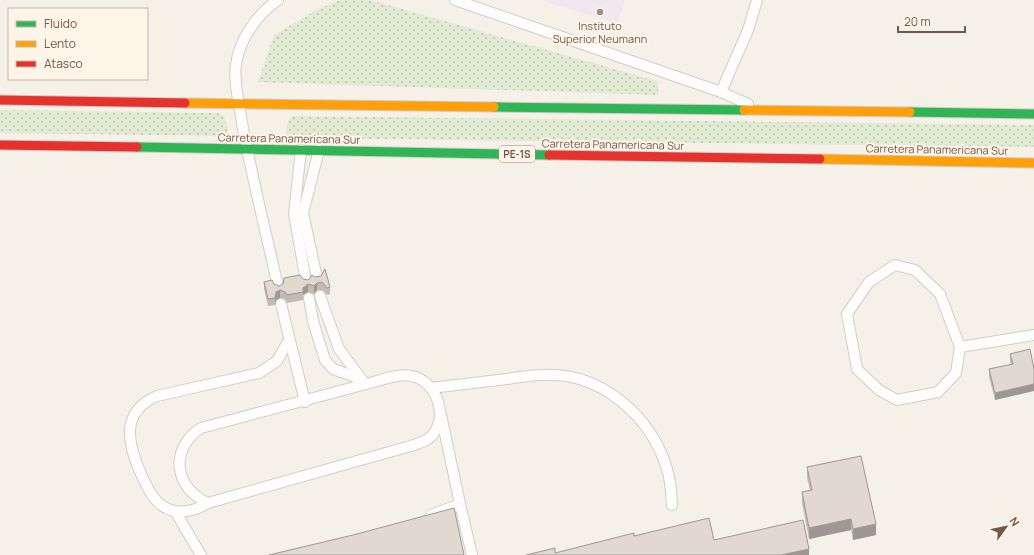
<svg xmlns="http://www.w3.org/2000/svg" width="1034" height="555" font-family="Manrope,sans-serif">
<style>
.education{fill:#f1e7f0}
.grass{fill:url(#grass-dots)}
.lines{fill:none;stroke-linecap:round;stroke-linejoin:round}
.lane-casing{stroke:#d4cdc6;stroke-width:12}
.fast-casing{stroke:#d3cbc5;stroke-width:11}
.slow-casing{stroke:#d3cbc5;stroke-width:11}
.jam-casing{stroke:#d3cbc5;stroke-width:11}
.lane{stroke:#fefdfc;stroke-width:10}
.fast{stroke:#30b455;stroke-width:9}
.slow{stroke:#ff9f0a;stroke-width:9}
.jam{stroke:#e5322d;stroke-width:9}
.wall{fill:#c2bab3}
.shaded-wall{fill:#9e9792}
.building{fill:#e1d8d0;stroke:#9e9792}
.poi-dot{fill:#9f8d82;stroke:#fef5e8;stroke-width:1.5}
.labels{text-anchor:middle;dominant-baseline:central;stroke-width:4;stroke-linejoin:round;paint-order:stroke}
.shield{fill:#fef5e8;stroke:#9b877a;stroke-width:1}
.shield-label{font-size:10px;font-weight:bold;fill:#70584b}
.poi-label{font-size:11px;fill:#70584b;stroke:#fef5e8}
.street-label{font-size:11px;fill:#70584b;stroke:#fef5e8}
</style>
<defs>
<pattern id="grass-dots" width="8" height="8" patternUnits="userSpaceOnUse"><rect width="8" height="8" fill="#e1ead3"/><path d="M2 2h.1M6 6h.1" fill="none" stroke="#bbc0ad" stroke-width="1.8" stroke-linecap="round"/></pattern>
</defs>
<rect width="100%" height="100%" fill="#f5f0e8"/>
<polygon class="education" points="541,0 625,0 617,24"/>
<g class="grass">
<polygon points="339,0 370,0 657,81 659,95 258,82 274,35 315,11"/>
<polygon points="0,110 217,113 224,116 228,131 226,136 0,133"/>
<polygon points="292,116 1034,125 1034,147 289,138 286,133 288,121"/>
</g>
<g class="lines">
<defs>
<g id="lane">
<polyline points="455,0 721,92 748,104"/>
<polyline points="721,92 748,30 757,0"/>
<polyline points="301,150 294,214 306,281"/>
<polygon points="895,265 915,270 940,294 960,347 956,373 938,392 897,400 879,390 857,369 847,314 869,282"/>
<polyline points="317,278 303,213 319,150"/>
<path d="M278,287C266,232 252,178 242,123C240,107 233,80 236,65C239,40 257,14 278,0"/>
<polyline points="320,296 339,349 362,380"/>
<path d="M309,298L313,321L325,360L333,369L353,376L366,384C380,381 397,373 411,376C438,380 451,422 428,439C422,443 414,445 407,447L208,503C174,488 169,449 201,428L366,384"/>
<polyline points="281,304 305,402"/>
<polyline points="960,347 1034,335"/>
<path d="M431,388C456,385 482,382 507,379C519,377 531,375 543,375C601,372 651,416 667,469C671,481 671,493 672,505"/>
<path d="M208,503C188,515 166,516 152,495C148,489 145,482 142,476C135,462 127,439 131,423C135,409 145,401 157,396L259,373L277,361L289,340"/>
<polyline points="460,504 472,555"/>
<polyline points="175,511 201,555"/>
<polyline points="431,515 460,504 441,415"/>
</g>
<g id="fast">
<polyline points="494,107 744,110"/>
<polyline points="910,112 1034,114"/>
<polyline points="137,147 549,155"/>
</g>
<g id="slow">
<polyline points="185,103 494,107"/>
<polyline points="744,110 910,112"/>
<polyline points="820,159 1034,163"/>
</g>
<g id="jam">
<polyline points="0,100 185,103"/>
<polyline points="0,145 137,147"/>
<polyline points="549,155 820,159"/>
</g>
</defs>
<use href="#lane" class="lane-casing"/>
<use href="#fast" class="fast-casing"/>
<use href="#slow" class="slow-casing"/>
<use href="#jam" class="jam-casing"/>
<use href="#lane" class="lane"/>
<use href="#fast" class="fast"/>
<use href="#slow" class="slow"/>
<use href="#jam" class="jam"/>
</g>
<g class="wall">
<polygon points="312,275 330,287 330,294 327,295 324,291 321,290 317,290 314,294 308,292 303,295 303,300 287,303 285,299 280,298 276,300 275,305 268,306 264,289 264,282 279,286 303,279 308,280 310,278"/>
<polygon points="1010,354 1034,369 995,400 989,377 989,369 1011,365 1010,361"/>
<polygon points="807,467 876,535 853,540 851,530 809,539 802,503 802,492 810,490 807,478"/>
</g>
<g class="shaded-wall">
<polygon points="317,283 317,290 314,294 314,286"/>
<polygon points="308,284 308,292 303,295 303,300 303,288"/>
<polygon points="280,290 280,298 276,300 275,305 275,298 276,292"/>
<polygon points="1034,384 1034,391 995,400 995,393"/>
<polygon points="851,519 851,530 809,539 809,528"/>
<polygon points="876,524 876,535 853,540 853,529"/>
<polygon points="809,549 809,555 781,555"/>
</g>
<g class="building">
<polygon points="325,269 330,287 327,288 324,284 321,282 317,283 314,286 308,284 303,288 303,292 287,295 285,292 280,290 276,292 275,298 268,299 264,282 272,280 274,284 279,286 283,284 284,278 300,275 303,279 308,280 310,278 312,275 315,277 321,276"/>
<polygon points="1030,349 1034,369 1034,384 995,393 989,369 1013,364 1010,354"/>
<polygon points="861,456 876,524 853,529 851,519 809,528 802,492 812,490 807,467"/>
<polygon points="454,508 464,555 269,555 353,535"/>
<polygon points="709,518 714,540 803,520 809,549 781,555 526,555 555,548 555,553 634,533 634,536"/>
</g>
<circle class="poi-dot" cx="600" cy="12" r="4"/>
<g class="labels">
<rect class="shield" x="499" y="146" width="36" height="16" rx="3"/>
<g class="shield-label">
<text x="517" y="154">PE-1S</text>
</g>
<g class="poi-label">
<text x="600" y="25">Instituto<tspan x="600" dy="13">Superior Neumann</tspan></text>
</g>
<g class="street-label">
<text transform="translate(289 138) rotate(1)">Carretera Panamericana Sur</text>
<text transform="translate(613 144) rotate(1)">Carretera Panamericana Sur</text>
<text transform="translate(937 149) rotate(1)">Carretera Panamericana Sur</text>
</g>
</g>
<rect x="8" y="8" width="140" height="72" fill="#fef5e8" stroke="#c5b6a9"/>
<rect x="16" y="21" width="20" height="6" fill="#30b455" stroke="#c5b6a9"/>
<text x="44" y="28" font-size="12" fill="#70584b">Fluido</text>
<rect x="16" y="41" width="20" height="6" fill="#ff9f0a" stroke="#c5b6a9"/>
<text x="44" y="48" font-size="12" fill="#70584b">Lento</text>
<rect x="16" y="61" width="20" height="6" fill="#e5322d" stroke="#c5b6a9"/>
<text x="44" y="68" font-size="12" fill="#70584b">Atasco</text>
<g transform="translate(1006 527) rotate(57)" stroke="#fef5e8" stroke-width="3" paint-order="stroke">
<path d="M0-3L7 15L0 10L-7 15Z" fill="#70584b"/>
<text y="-6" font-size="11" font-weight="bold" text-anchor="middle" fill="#70584b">N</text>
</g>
<path d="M898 26v6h67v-6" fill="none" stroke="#70584b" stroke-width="2"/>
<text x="904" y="26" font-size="12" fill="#70584b" stroke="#fef5e8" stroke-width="3" paint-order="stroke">20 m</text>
</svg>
